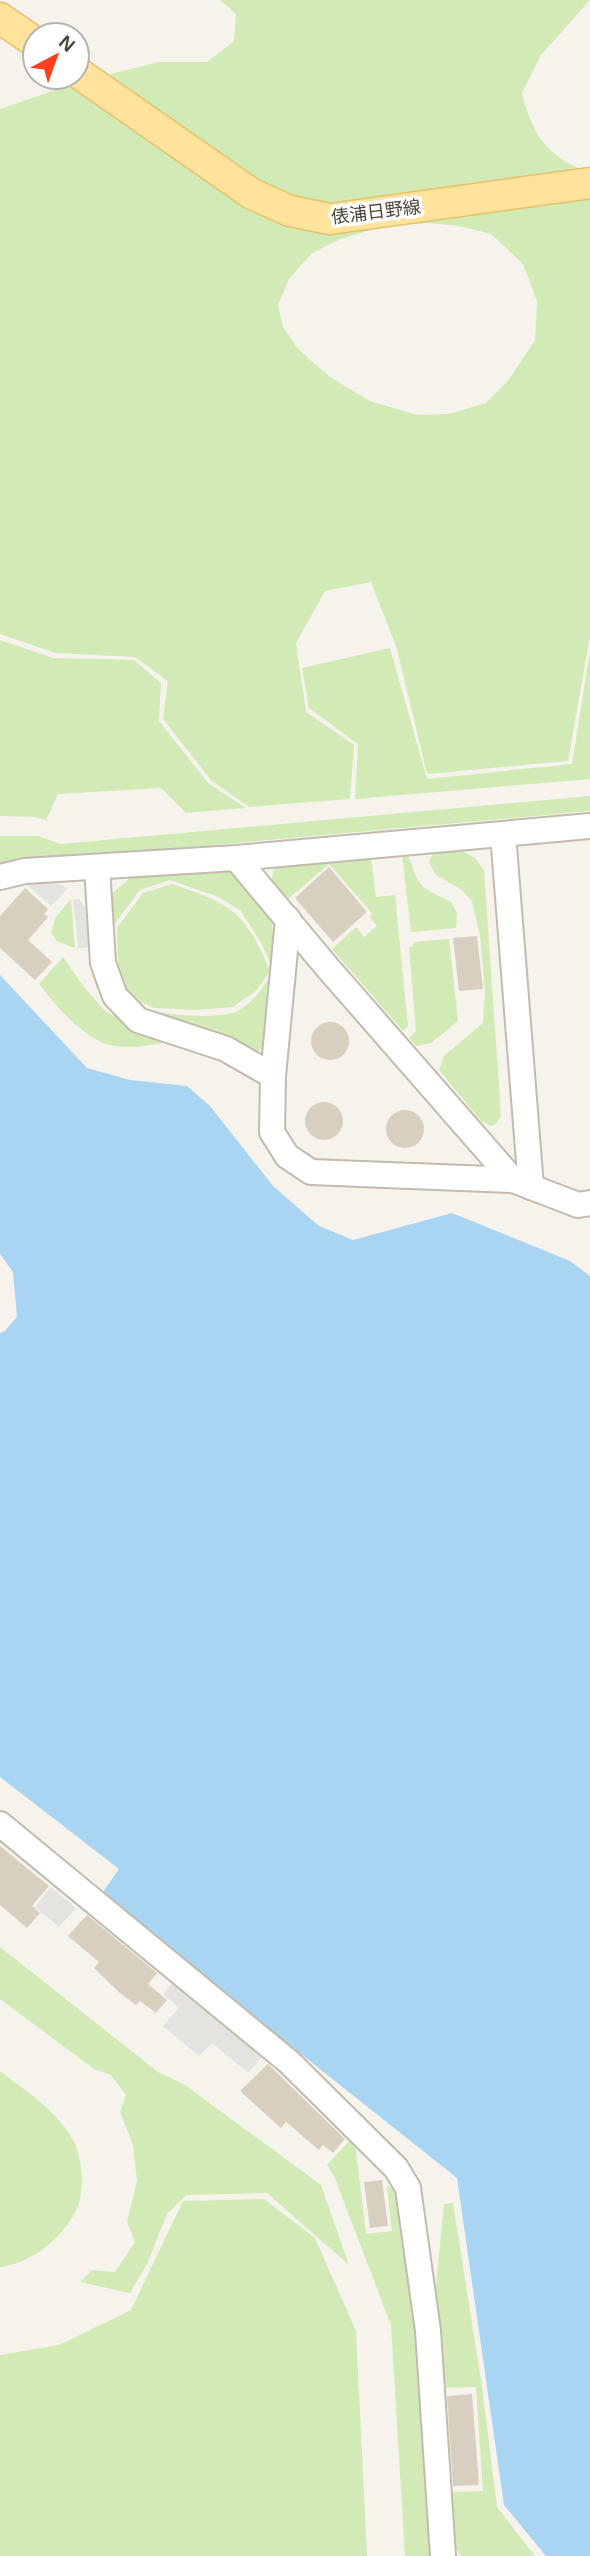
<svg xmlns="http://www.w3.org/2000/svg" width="590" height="2556" font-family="Arial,'Noto Sans JP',sans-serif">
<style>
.green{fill:#d2eab5;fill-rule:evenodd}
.parking{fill:#e5e3e0}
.water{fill:#a9d4f2}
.building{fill:#d8cfc1}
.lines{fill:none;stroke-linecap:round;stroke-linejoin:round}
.minor-casing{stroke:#c2bbae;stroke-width:28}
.major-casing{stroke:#e6c16a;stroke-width:33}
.minor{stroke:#fff;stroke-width:24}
.major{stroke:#ffe39c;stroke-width:30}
.labels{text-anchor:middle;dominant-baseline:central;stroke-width:7;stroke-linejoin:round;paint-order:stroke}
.street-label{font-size:18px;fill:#4b4439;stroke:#fff}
</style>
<rect width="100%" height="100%" fill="#f6f3ec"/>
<g class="green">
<path d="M220,0H590L541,55L522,93C532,134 547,158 590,172V636L568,761L427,774L397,649L371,582L325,591L296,643L306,712L354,745L350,799L249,807L211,780L163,719L168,681L135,657L56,653L0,634V109L79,82L159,62H207L234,41L236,14ZM429,223L459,226L491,234L523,264L537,301L535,340L508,381L486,403L449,414L417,415L370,401L330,377L298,349L283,327L278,305L289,279L311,254L338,240L383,226Z"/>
<polygon points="0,640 53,658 134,660 161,683 159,721 209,784 246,808 186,813 161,788 58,794 46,820 34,817 0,816"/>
<polygon points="390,648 427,779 572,764 590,651 590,779 355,799 358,744 309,708 302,668"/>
<polygon points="590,796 590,811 69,858 43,857 0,863 0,836 38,836 60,844"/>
<polygon points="461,850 475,858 484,870 501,1115 496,1124 491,1126 481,1121 439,1070 444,1056 483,1023 485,991 480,936 472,901 462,890 436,875 429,863 434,851"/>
<path d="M402,855H406C412,861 412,867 415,875C423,892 437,894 451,902L457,913L456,928L411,932Z"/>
<polygon points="371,857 376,897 395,895 408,1026 403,1031 332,949 356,927 364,937 377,926 370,917 372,913 329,864 288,899 272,880 274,868 279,865"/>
<path d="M226,868C243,884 271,904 273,930C274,941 272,953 271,964L260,941L240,910L216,896L170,880L140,890L113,926L108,897L131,877Z"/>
<path d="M172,884C231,904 245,911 270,971L257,990L233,1007L195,1010L154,1008L130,997L118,962L117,928L143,893Z"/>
<polygon points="71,899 75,948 57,941 51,932 56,917"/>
<polygon points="449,939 458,1021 431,1043 416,1046 409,1038 416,1031 409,947 413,946 414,942"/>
<path d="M63,957L83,986L106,1012L171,1042C154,1044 133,1049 115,1046C86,1042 56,1006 39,984Z"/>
<path d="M268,980L265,1046L258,1051L246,1049L208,1028L171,1024L141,1007C162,1015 210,1019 233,1013C247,1008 260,992 268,980Z"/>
<polygon points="0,1947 158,2072 185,2085 321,2185 349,2265 267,2193 186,2195 167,2214 147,2264 130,2293 80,2282 92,2270 115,2272 135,2242 127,2222 137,2181 133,2145 120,2112 126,2095 111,2075 94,2069 0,1999"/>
<path d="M0,2071C27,2092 58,2111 74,2142C83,2160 85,2192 76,2211C62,2238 31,2264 0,2267Z"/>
<polygon points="351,2139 355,2143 366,2234 392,2231 387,2185 396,2193 416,2306 433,2556 405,2556 391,2325 334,2176 327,2165"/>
<polygon points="264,2199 315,2238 356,2331 367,2556 0,2556 0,2355 59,2345 131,2310 183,2201"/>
<polygon points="453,2203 482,2386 497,2507 535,2556 461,2556 453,2545 447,2492 483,2491 476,2387 442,2388 436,2286 444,2204"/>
</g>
<g class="parking">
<polygon points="50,880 68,888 51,906 26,884"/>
<polygon points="79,899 93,920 96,947 78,948 73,900"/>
<polygon points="51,1887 76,1908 59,1927 35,1907"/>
<polygon points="173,1982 262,2057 248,2073 212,2043 199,2056 163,2026 179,2008 163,1994"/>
</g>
<polygon class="water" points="0,975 87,1068 130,1080 187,1086 210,1106 273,1186 319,1226 353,1240 452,1213 570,1261 590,1276 590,2556 546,2556 504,2505 457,2178 101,1895 119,1869 0,1777 0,1333 5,1331 17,1317 13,1272 0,1254"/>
<g class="building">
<polygon points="329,867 367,912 333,942 295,898"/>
<polygon points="25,888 48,909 44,914 48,917 28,940 52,962 35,980 0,948 0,916"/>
<polygon points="477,936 483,989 459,991 453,938"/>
<circle cx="330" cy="1041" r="19"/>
<circle cx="324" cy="1121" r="19"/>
<circle cx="405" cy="1129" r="19"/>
<polygon points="0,1846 49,1886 32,1906 40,1913 27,1928 0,1905"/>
<polygon points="87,1915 157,1973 148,1984 167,2000 156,2013 140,2001 136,2005 120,1993 94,1968 99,1962 68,1936"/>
<polygon points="268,2064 345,2139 333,2153 323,2145 319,2150 286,2122 281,2128 240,2091"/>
<polygon points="382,2180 388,2226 370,2228 364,2182"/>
<polygon points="472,2394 479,2485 453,2486 447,2396"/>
</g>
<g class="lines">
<defs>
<g id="minor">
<polyline points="503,834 531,1187"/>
<polyline points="236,858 327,967 513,1180"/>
<polyline points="97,867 103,963 115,996 138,1020 226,1049 273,1076"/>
<polyline points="0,877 25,871 236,858 590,826"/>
<polyline points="288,919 273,1076 272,1132 287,1156 311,1172 513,1180 578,1205 590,1203"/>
<polyline points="0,1824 289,2062 396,2168 408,2188 428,2331 443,2556"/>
</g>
<g id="major">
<polyline points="0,18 35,42"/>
<polyline points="77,72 252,194 290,211 330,219 590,183"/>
</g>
</defs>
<use href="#minor" class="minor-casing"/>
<use href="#major" class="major-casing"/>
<use href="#minor" class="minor"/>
<use href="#major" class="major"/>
</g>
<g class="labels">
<g class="street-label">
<text transform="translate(376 212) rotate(-7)">俵浦日野線</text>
</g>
</g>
<g transform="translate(56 56) rotate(41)"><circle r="33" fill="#ffffff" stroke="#b7b4b0" stroke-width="2"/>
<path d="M0-5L12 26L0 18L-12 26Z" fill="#fc3f1d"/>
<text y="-10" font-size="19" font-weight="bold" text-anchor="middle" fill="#4b4439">N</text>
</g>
</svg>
